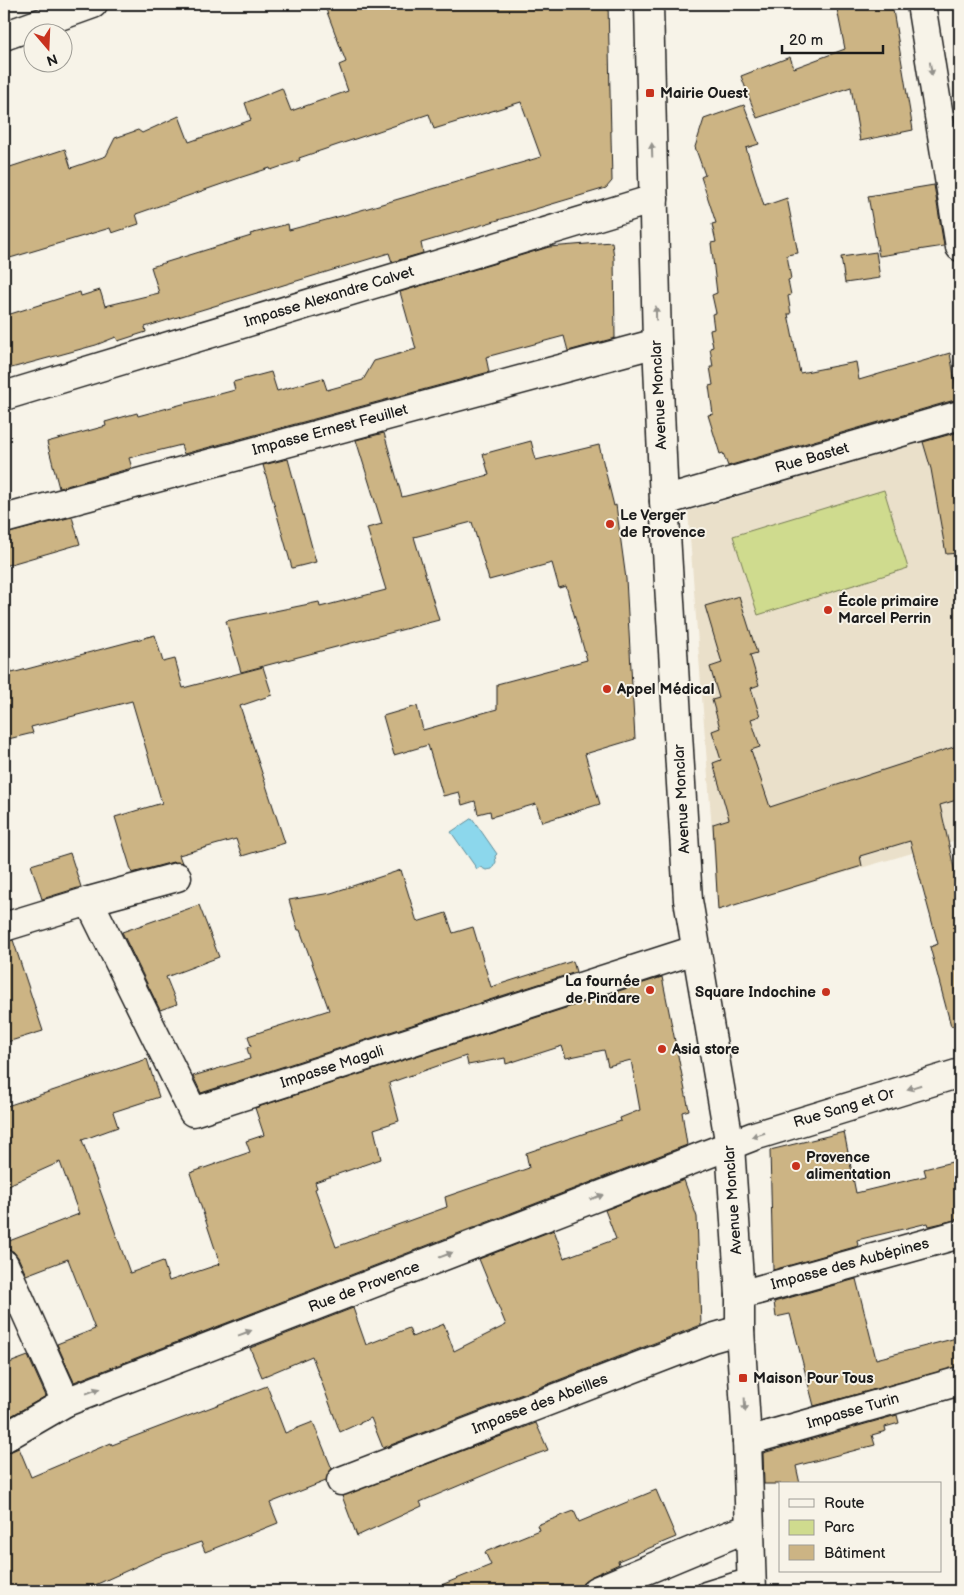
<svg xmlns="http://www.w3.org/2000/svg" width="964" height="1595" font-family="'Balsamiq Sans',sans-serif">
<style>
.built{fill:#eae0ca}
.green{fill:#cfdb8e;stroke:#767c55}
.water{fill:#8cd7ec;stroke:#5f8c99}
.building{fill:#ccb484;stroke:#1c1c1c;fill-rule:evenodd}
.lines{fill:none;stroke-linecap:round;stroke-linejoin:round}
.lane-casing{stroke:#1c1c1c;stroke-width:21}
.street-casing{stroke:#1c1c1c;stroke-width:31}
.secondary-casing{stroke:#1c1c1c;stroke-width:31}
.lane{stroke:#f7f3e8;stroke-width:18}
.street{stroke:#f7f3e8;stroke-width:28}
.secondary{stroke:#f7f3e8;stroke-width:28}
.oneway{fill:#94928c}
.poi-dot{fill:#c8321e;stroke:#f7f3e8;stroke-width:2}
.labels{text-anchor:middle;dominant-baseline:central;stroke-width:4;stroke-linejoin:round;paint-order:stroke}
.poi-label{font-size:15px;font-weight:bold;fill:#1c1c1c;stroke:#f7f3e8;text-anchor:start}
.street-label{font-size:15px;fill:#1c1c1c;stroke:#f7f3e8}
</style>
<rect width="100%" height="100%" fill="#f7f3e8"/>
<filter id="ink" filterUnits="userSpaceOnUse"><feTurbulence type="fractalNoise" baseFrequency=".02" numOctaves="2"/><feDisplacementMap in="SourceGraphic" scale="10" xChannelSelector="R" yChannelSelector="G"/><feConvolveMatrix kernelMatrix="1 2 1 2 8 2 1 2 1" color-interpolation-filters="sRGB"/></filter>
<g filter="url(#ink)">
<polygon class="built" points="960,431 960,839 718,910 688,511"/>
<polygon class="green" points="884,490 908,568 758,615 733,536"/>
<polygon class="water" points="472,818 497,854 495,856 496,862 492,869 486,870 480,867 477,869 451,832"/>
<g class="building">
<polygon points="324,4 608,4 612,181 606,188 421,243 423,253 392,262 389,253 145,327 146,332 118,341 116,337 96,345 4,370 4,316 80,292 81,296 100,290 105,306 159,293 151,267 251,236 250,234 288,224 289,230 341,216 541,157 521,102 434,129 429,114 299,158 300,160 271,170 270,168 242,177 136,214 139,224 112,233 110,228 10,258 4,237 4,169 65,149 71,168 106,156 115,138 138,130 142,133 179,116 189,142 251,120 245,103 282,88 291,111 348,91 339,65 346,62"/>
<polygon points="836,4 892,4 913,130 860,141 851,87 757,118 741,76 790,57 794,68 845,49"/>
<polygon points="744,105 759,144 746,148 764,206 787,198 798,253 787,255 791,279 788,280 791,295 788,296 791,314 788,314 800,373 856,362 859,380 950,353 958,399 728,466 723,453 720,454 708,415 713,414 709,386 713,385 710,367 713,367 710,348 713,347 710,330 714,329 712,314 716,313 712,295 717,293 711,243 716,242 712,224 716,223 701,177 705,175 695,147 704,119"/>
<polygon points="934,185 944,246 879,256 868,196"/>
<polygon points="612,242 614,258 615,338 568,351 564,336 486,357 489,372 184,454 181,445 129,458 132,468 59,488 47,442 106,426 105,422 137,413 138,416 235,390 233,382 271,372 277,391 323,378 327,390 363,380 374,361 416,349 400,292 549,247"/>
<polygon points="876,252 880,278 845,283 841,257"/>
<polygon points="384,433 402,497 489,475 483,454 531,441 536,460 599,445 614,506 616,505 626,579 635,739 585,754 600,804 542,822 536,804 491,817 490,811 478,814 475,801 462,805 459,792 443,796 428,745 394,755 383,716 417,706 423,730 497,709 497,684 587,660 566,586 559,588 552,563 489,580 472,522 414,537 439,620 241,672 226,621 319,602 320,607 386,590 367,528 382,524 356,440"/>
<polygon points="955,433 960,437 960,553 946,554 931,469 923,442"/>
<polygon points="288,459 316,562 292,568 263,465"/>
<polygon points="72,517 80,544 4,566 4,534"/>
<polygon points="739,596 757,653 750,655 759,685 751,688 760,716 751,719 760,747 751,750 770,807 960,745 960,799 940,805 956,877 960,876 960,1025 951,1026 930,947 938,944 910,841 860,856 862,866 718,910 713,824 729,819 713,763 721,760 712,731 720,728 712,700 719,698 710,667 722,663 705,606"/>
<polygon points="155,635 163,662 175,659 183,688 263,667 272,695 240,706 285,843 242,856 236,839 179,855 182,863 173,862 132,873 115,817 162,803 132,701 31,727 33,733 4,740 4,661 8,660 12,673"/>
<polygon points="70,853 81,887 42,899 31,865"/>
<polygon points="401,870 417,922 446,913 453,933 473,927 491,987 573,961 576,972 201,1093 193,1076 250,1059 247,1048 251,1046 248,1036 329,1010 300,930 298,930 289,900 331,893"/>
<polygon points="199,905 219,957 166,977 177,1004 160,1010 122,932"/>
<polygon points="13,940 43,1031 4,1043 4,942"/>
<path d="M662,977L689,1110L682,1112L687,1145L74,1382L57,1344L95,1329L68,1259L26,1275L18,1257L13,1251L4,1249V1243L79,1214L60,1162L4,1187V1107L147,1059L159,1097L113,1112L118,1127L82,1140L130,1273L163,1261L169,1281L220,1264L190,1173L250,1152L246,1141L264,1135L255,1108ZM562,1046L566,1058L604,1050L608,1066L631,1060L640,1110L620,1118L621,1121L526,1153L529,1168L445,1197L447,1207L336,1247L315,1189L317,1188L315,1182L381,1159L374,1129L399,1121L389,1083L466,1056L468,1065L505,1058L506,1064Z"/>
<polygon points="844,1132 856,1193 926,1176 924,1169 960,1160 960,1219 929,1226 928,1223 857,1240 858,1246 773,1270 770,1150"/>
<polygon points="684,1180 697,1217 701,1325 383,1448 371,1418 340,1432 312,1356 262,1377 250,1348 353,1308 366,1345 409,1328 412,1337 444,1324 454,1351 506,1325 479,1259 554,1230 564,1258 616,1239 605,1210"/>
<polygon points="856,1279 876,1359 960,1337 960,1366 814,1406 790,1314 776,1317 774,1302"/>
<polygon points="28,1356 46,1396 4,1420 4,1365"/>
<polygon points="267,1386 285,1433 313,1422 332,1469 329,1472 326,1481 270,1503 278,1523 205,1552 201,1542 157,1557 82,1591 4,1591 4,1454 19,1448 31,1477 111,1443 112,1445"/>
<polygon points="897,1415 899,1423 885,1427 886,1431 872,1435 875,1445 796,1466 800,1484 764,1484 763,1453"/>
<polygon points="536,1423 548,1450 515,1462 420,1502 422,1506 357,1536 342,1496"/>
<polygon points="656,1490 676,1537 618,1561 619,1564 590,1577 584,1581 581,1588 574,1591 429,1591 429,1590 491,1565 485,1552 539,1530 537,1525 574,1511 579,1522"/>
</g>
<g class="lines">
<defs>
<polyline id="lane" points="705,1591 734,1582 751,1578"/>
<g id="street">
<polyline points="921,4 960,247"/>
<polyline points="4,396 654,199"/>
<polyline points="4,519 657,343"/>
<polyline points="89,901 177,877"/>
<polyline points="4,927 89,901 193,1112 695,950"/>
<polyline points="730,1146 688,900 664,501 960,415"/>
<polyline points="4,1264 66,1402"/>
<polyline points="740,1295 960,1234"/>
<polyline points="4,1438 66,1402 754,1136 960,1073"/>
<polyline points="747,1441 960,1381"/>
<polyline points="341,1481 712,1338 740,1330"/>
<polyline points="596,1591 730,1535 749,1529"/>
</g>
<g id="secondary">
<polyline points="649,4 657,343 664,501"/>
<polyline points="4,36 93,4"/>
<polyline points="730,1146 740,1295 740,1330 747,1441 752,1591"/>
</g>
</defs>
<use href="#lane" class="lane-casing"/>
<use href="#street" class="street-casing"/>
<use href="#secondary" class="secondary-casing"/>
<use href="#lane" class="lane"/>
<use href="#street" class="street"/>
<use href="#secondary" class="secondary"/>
</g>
<defs><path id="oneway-solid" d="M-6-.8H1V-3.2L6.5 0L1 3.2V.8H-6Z" transform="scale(1.25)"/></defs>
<g class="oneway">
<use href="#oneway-solid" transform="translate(931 69) rotate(81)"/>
<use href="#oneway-solid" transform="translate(652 150) rotate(-92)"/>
<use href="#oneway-solid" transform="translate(656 313) rotate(-91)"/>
<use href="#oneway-solid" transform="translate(914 1087) rotate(163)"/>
<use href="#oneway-solid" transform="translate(758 1135) rotate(162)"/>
<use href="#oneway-solid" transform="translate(597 1197) rotate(-21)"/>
<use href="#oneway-solid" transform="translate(446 1255) rotate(-21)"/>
<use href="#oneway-solid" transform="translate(245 1333) rotate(-21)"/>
<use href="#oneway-solid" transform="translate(93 1391) rotate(-21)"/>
<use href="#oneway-solid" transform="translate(745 1405) rotate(87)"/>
</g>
</g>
<g class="poi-dot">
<rect x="645" y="88" width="10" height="10" rx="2.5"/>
<circle cx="610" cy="524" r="5"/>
<circle cx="828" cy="610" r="5"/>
<circle cx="607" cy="689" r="5"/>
<circle cx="650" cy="990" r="5"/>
<circle cx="826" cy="992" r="5"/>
<circle cx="662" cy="1049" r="5"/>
<circle cx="796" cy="1166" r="5"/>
<rect x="738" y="1373" width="10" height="10" rx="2.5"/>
</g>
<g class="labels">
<g class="poi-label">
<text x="660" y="93">Mairie Ouest</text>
<text x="620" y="515">Le Verger<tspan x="620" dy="17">de Provence</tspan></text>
<text x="838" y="601">École primaire<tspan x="838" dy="17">Marcel Perrin</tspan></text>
<text x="617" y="689">Appel Médical</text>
<text x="640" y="981" text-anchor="end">La fournée<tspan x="640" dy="17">de Pindare</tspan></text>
<text x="816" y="992" text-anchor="end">Square Indochine</text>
<text x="672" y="1049">Asia store</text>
<text x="806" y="1157">Provence<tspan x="806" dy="17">alimentation</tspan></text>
<text x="753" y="1378">Maison Pour Tous</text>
</g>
<g class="street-label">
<text transform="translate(329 297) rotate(-17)">Impasse Alexandre Calvet</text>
<text transform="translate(659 395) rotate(-93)">Avenue Monclar</text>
<text transform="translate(330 430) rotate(-15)">Impasse Ernest Feuillet</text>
<text transform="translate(812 458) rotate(-16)">Rue Bastet</text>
<text transform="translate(682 799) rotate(-93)">Avenue Monclar</text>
<text transform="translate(332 1067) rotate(-18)">Impasse Magali</text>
<text transform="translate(844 1108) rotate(-17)">Rue Sang et Or</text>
<text transform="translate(733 1200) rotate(-94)">Avenue Monclar</text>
<text transform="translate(850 1264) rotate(-15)">Impasse des Aubépines</text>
<text transform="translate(364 1287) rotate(-21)">Rue de Provence</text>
<text transform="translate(540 1404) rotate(-21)">Impasse des Abeilles</text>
<text transform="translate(853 1411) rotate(-16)">Impasse Turin</text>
</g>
</g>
<rect width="964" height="1595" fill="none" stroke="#f7f3e8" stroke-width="20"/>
<rect x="10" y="10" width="944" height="1575" fill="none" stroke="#1c1c1c" stroke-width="2" filter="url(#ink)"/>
<rect x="779" y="1482" width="162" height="90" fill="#f7f3e8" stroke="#9f9d96"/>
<rect x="789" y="1499" width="25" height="8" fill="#f7f3e8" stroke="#9f9d96"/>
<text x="824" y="1508" font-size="15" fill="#1c1c1c">Route</text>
<rect x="789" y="1520" width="25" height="15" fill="#cfdb8e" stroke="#9f9d96"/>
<text x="824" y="1532" font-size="15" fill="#1c1c1c">Parc</text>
<rect x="789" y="1545" width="25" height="15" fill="#ccb484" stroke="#9f9d96"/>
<text x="824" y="1558" font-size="15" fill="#1c1c1c">Bâtiment</text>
<g transform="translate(48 48) rotate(161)"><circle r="24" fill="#f7f3e8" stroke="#9f9d96"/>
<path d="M0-4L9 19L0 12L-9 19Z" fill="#c8321e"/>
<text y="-8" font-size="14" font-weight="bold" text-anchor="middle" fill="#1c1c1c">N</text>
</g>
<path d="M782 45v8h101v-8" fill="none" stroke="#1c1c1c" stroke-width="2.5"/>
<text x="789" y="45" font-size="15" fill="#1c1c1c" stroke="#f7f3e8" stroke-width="4" paint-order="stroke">20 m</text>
</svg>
